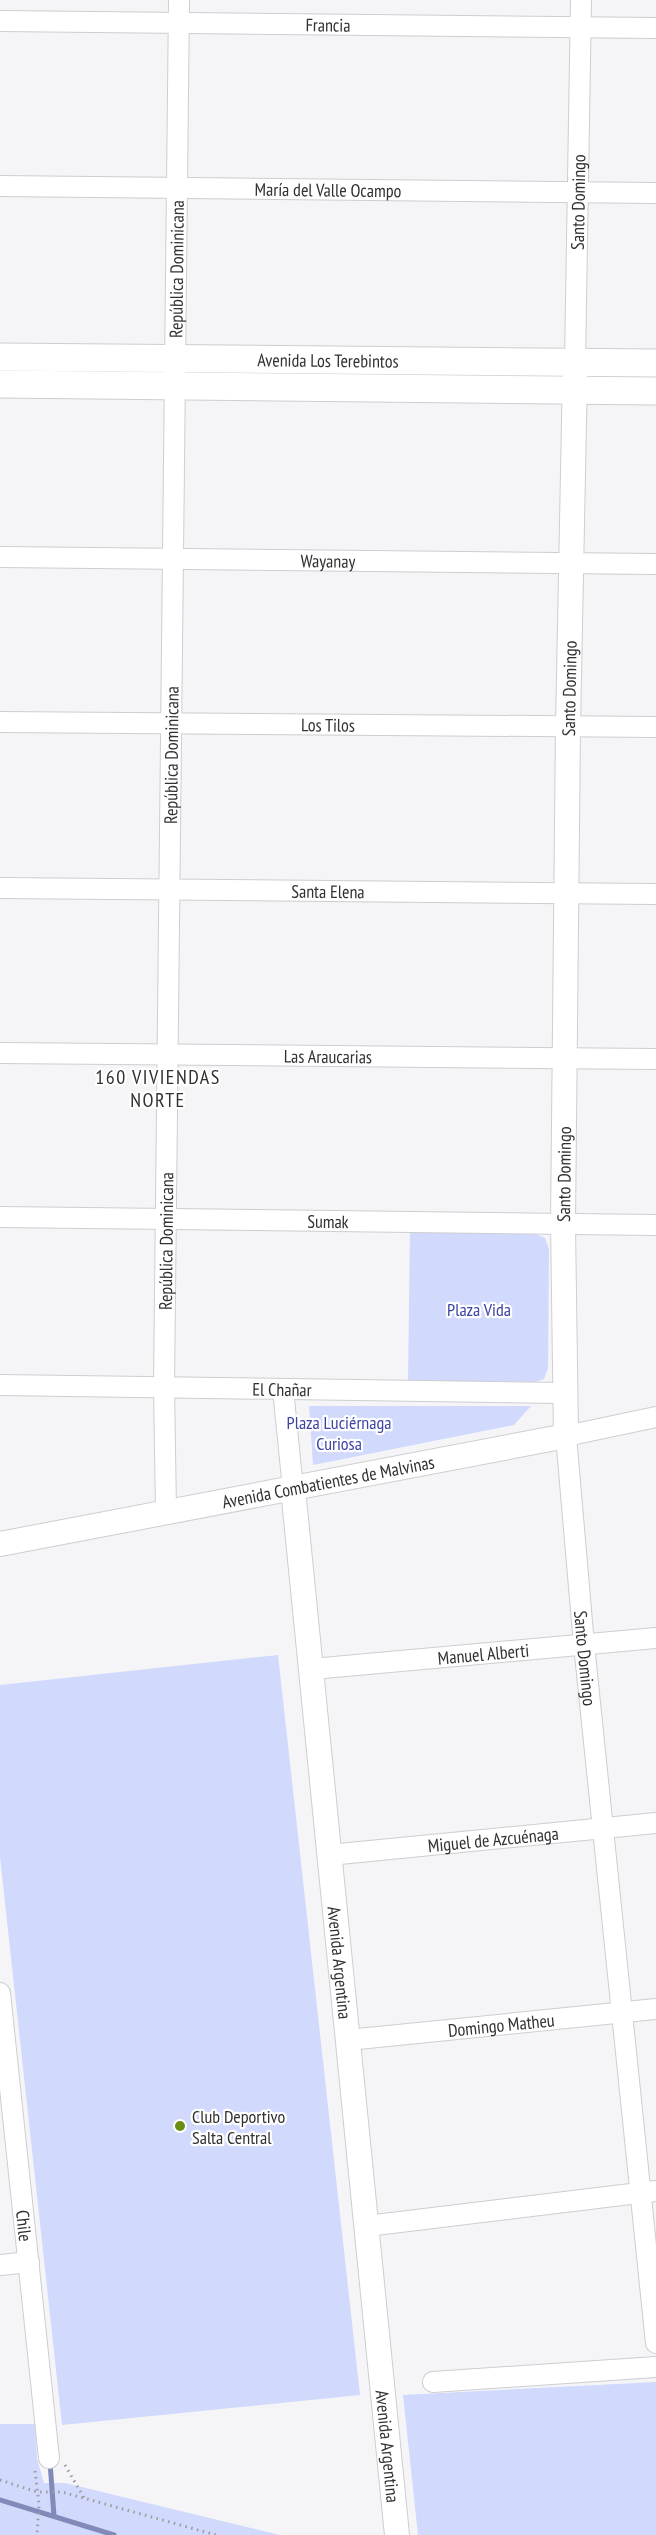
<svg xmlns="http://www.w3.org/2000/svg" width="656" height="2535" font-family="'PT Sans Narrow',sans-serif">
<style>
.green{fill:#d1d9fc}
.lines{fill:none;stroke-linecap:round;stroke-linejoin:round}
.stream{stroke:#818ab8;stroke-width:5}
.minor-casing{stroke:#cdced1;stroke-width:22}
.tertiary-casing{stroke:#cdced1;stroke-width:26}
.secondary-casing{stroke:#cdced1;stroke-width:29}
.path{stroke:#9c9c9e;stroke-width:3;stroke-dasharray:1.5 4.5;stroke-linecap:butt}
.minor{stroke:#fff;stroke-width:20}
.tertiary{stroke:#fff;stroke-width:24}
.secondary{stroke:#fff;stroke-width:27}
.poi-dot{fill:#6a8d14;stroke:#fff;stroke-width:2}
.labels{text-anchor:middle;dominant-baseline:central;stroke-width:4.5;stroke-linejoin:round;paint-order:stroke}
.street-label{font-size:18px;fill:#313132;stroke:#fff}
.park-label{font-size:18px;fill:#3e44a2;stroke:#fff}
.poi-label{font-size:18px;fill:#313132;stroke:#fff;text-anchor:start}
.neighbourhood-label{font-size:20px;letter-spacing:1.5px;fill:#313132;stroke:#fff}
</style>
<rect width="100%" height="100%" fill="#f5f5f8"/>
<g class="green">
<polygon points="410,1230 536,1234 545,1238 549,1249 548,1368 544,1379 535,1382 408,1381"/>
<polygon points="309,1406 531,1406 514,1425 313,1465"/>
<polygon points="278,1655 360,2395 62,2425 0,1857 0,1685"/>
<polygon points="656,2382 656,2535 418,2535 403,2395"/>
<polygon points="0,2424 35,2424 37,2459 44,2483 65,2483 280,2535 0,2535"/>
</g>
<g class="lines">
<g class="stream">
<polyline points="50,2462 54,2516"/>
<polyline points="0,2500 114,2535"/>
</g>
<defs>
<g id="minor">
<path id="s1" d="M0,21L656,28"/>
<path id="s2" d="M0,186L656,193"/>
<path id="s3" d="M575,362L581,0"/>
<path id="s4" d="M0,557L656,564"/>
<path id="s5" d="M0,722L656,727"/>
<path id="s6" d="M0,888L656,894"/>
<path id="s7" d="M0,1053L656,1059"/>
<path id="s8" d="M0,1217L656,1225"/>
<path id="s9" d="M0,1385L565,1393"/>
<polyline points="283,1389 293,1489"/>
<path id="s10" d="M656,1417L566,1436L584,1645L656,2343"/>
<path id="s11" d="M166,1511L164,1387L179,0"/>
<path id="s12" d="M312,1669L656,1638"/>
<path id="s13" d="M329,1855L656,1823"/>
<path id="s14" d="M0,1993L49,2458"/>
<path id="s15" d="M348,2040L656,2009"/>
<polyline points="367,2226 656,2191"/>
<polyline points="0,2265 29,2262"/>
<polyline points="433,2382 656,2367"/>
</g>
<g id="tertiary">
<path id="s16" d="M293,1489L397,2535"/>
<path id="s17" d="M0,1544L566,1436L563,1224L568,727L575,371"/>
</g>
<g id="secondary">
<path id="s18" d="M0,357L656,363"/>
<polyline points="0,384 656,391"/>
</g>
</defs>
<use href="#minor" class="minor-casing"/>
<use href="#tertiary" class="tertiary-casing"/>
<use href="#secondary" class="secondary-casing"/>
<g class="path">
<polyline points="65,2465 84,2498"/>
<polyline points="35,2471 39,2504 37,2535"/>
<polyline points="0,2480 37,2492 62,2492 216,2535"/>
</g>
<use href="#minor" class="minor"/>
<use href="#tertiary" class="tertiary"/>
<use href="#secondary" class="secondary"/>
</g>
<circle class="poi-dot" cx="180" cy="2126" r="6"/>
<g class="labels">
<g class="street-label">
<text stroke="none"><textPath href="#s1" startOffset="328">Francia</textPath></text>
<text stroke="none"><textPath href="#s2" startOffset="328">María del Valle Ocampo</textPath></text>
<text stroke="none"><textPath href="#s3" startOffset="160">Santo Domingo</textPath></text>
<text stroke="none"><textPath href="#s11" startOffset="1242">República Dominicana</textPath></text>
<text stroke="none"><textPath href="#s18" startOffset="328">Avenida Los Terebintos</textPath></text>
<text stroke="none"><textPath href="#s4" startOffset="328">Wayanay</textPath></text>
<text stroke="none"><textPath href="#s17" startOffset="1324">Santo Domingo</textPath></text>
<text stroke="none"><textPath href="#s5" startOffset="328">Los Tilos</textPath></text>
<text stroke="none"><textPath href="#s11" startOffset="756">República Dominicana</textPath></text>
<text stroke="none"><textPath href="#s6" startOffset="328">Santa Elena</textPath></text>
<text stroke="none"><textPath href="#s7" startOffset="328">Las Araucarias</textPath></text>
<text stroke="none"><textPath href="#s17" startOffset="838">Santo Domingo</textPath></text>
<text stroke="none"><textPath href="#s8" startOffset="328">Sumak</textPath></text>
<text stroke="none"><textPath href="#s11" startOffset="270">República Dominicana</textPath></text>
<text stroke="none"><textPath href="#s9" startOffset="282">El Chañar</textPath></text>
<text stroke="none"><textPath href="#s17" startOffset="334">Avenida Combatientes de Malvinas</textPath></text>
<text stroke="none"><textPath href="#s12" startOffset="172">Manuel Alberti</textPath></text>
<text stroke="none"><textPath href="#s10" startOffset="315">Santo Domingo</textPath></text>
<text stroke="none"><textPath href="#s13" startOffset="165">Miguel de Azcuénaga</textPath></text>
<text stroke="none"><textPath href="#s16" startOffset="476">Avenida Argentina</textPath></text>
<text stroke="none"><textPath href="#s15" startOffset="154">Domingo Matheu</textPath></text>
<text stroke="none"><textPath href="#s14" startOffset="234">Chile</textPath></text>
<text stroke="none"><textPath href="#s16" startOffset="962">Avenida Argentina</textPath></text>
</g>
<g class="park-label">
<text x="479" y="1309">Plaza Vida</text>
<text x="339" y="1422">Plaza Luciérnaga<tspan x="339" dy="21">Curiosa</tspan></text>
</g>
<g class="poi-label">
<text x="192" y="2116">Club Deportivo<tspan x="192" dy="21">Salta Central</tspan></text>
</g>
<g class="neighbourhood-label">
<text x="158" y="1077">160 VIVIENDAS<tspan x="158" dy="23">NORTE</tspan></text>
</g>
</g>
</svg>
